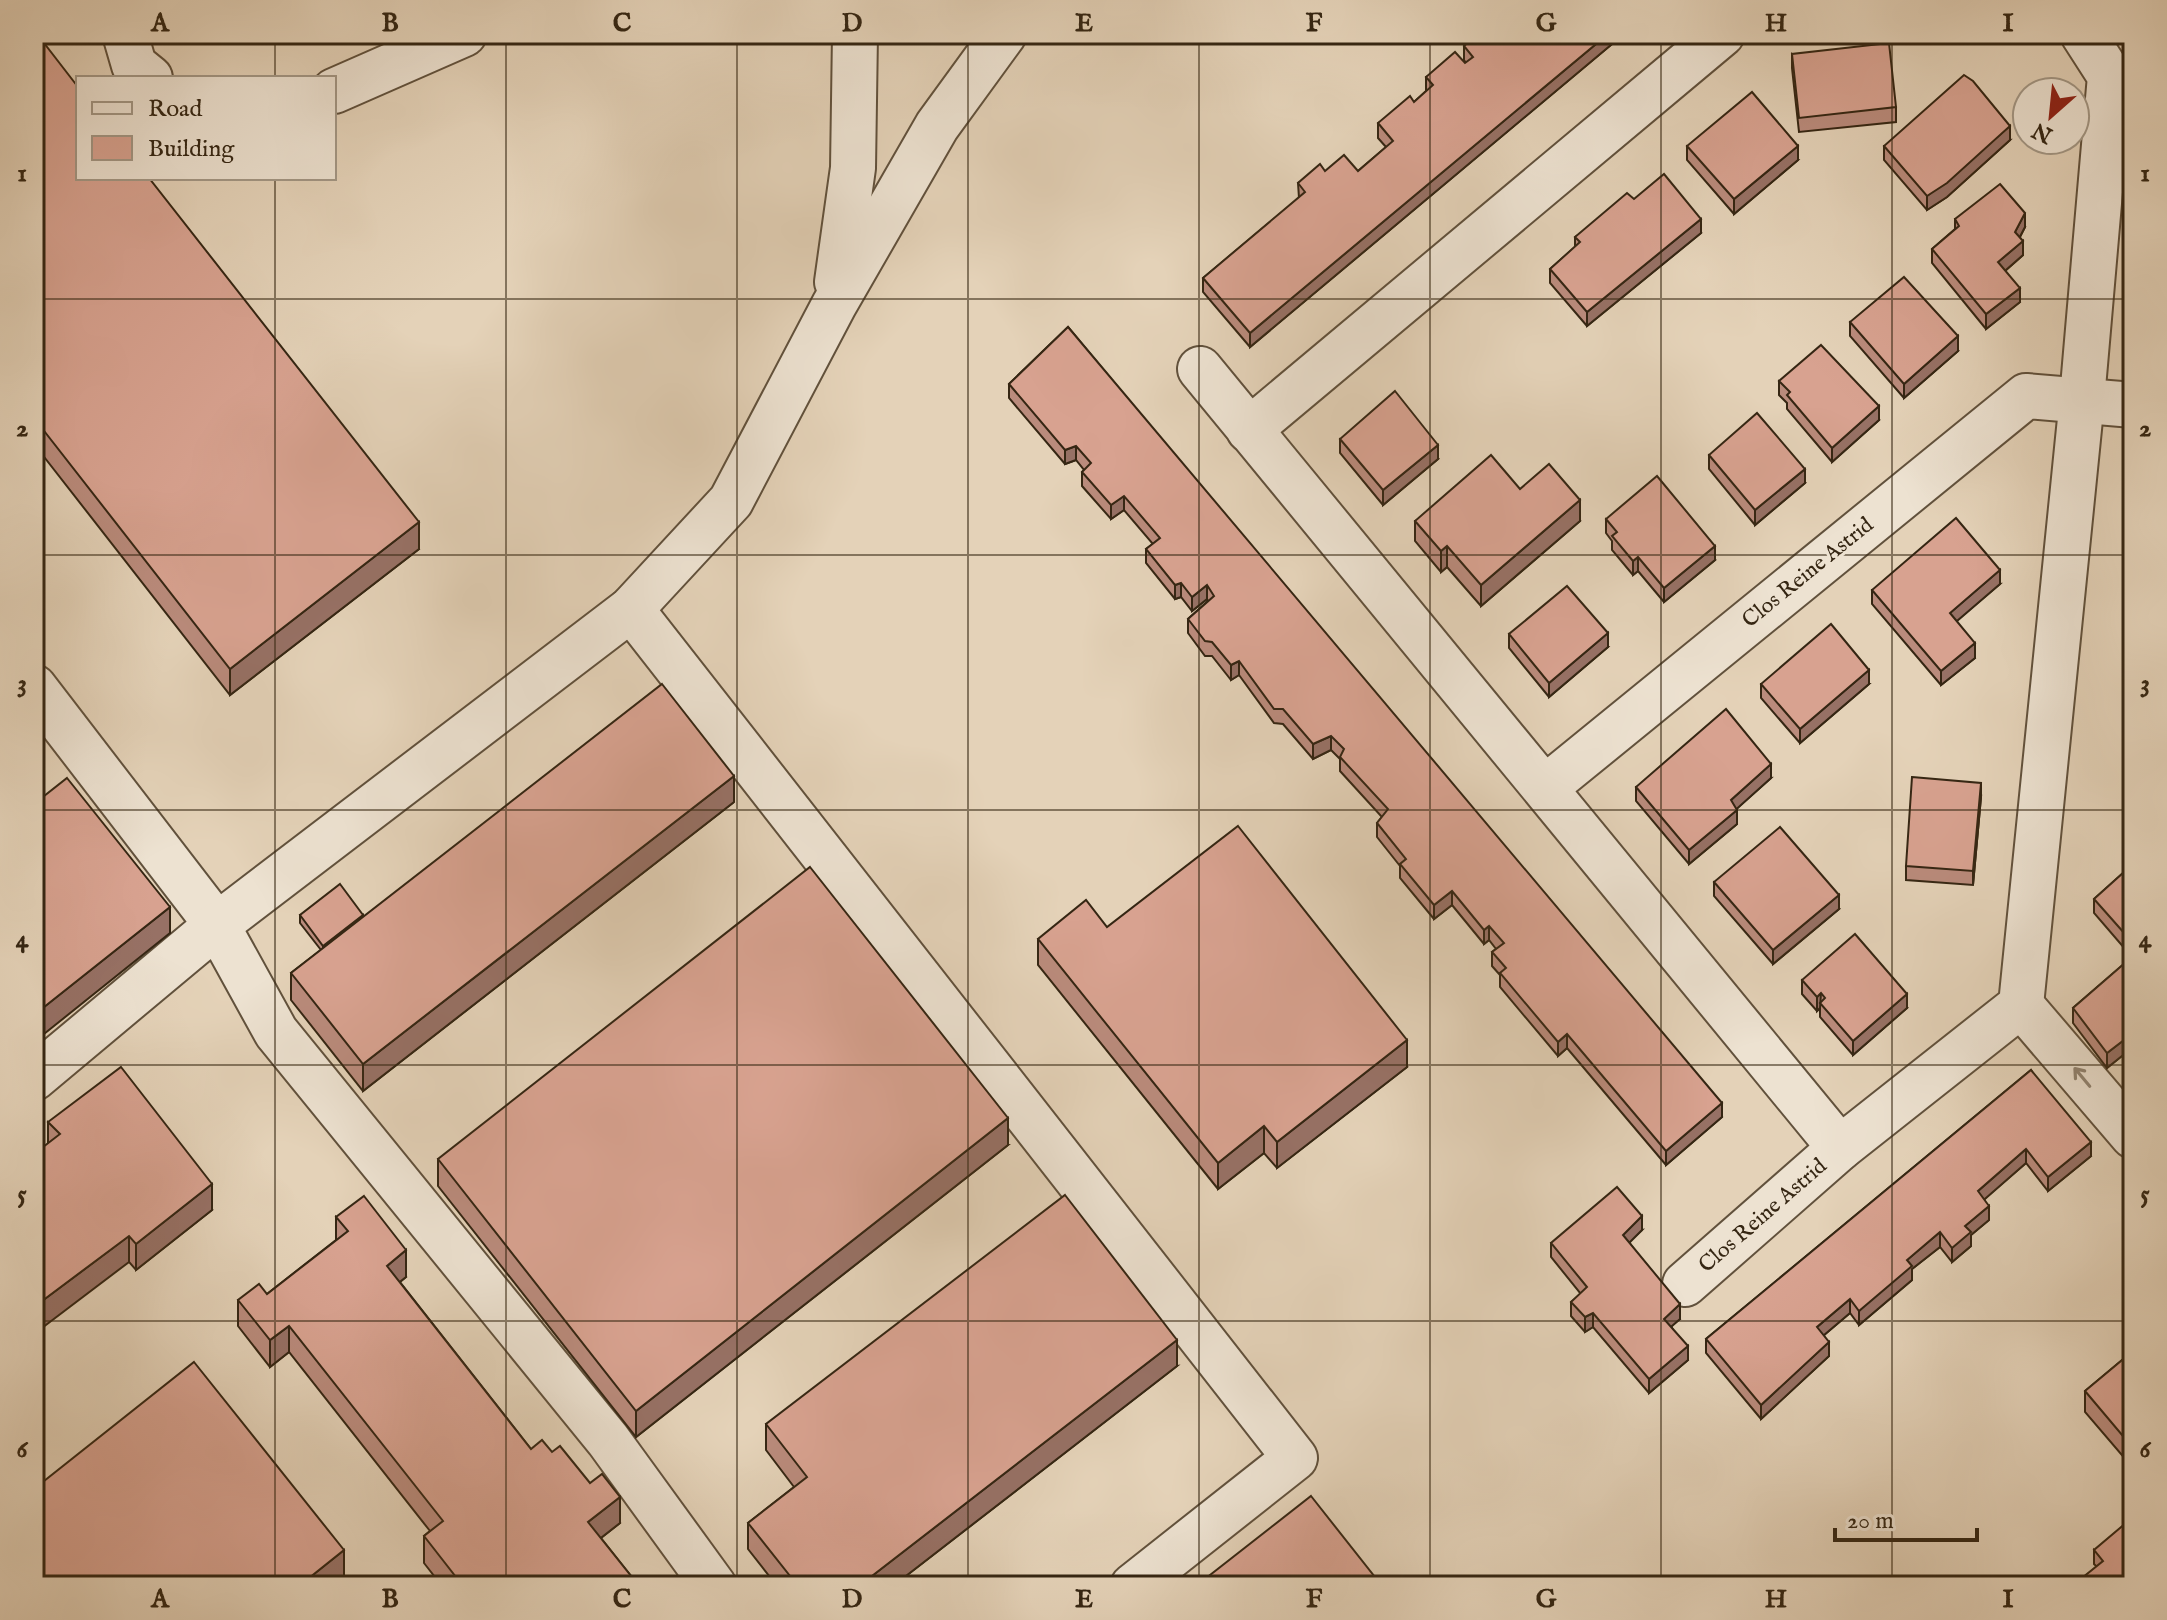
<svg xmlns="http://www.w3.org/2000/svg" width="2167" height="1620" font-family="'IM FELL English',serif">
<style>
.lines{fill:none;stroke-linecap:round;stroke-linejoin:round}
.minor-casing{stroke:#61513c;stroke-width:48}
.minor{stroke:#ede2d1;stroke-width:44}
.wall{fill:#ba8b7c;stroke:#352613;stroke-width:2}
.shaded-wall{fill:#977165;stroke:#352613;stroke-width:2}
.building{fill:#d8a290;stroke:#352613;stroke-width:2}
.oneway{stroke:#918472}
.grid{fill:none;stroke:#352613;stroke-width:2;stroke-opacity:0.55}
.labels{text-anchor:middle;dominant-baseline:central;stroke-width:6;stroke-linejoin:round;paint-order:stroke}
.street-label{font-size:22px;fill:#352613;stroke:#ede2d1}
.neatline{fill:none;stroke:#352613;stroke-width:3}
.grid-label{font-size:26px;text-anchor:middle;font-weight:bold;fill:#352613}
</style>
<rect width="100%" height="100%" fill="#e4d2b8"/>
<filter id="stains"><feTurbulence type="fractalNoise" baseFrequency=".0025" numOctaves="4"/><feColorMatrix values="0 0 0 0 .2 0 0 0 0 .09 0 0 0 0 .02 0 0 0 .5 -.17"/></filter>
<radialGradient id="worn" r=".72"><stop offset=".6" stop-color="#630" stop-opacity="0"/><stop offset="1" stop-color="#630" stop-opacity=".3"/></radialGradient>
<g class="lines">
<defs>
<g id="minor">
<polyline points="125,34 134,65 150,78"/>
<polyline points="334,91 464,34"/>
<polyline points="837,282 853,168 855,34"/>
<polyline points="1200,369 1840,1148"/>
<polyline points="1249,430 1722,34"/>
<polyline points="631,609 1295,1458 1133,1586"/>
<polyline points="34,687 217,925 631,609 731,501 834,305 937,126 1004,34"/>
<polyline points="1546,787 2026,396 2133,405"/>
<polyline points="2021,1005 2133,1136"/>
<polyline points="34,1078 217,925 276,1032 608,1440 714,1586"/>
<polyline points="1685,1284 1840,1148 2021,1005 2082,399 2110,76 2083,34"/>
</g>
</defs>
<use href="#minor" class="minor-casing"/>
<use href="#minor" class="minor"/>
</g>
<g class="wall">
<polygon points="34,34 419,549 230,695 34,444"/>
<polygon points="1478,34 1624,34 1250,347 1203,292 1203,278 1299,198 1298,183 1325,171 1358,171 1386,147 1378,138 1378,123 1414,102 1426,91 1426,77 1466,63 1464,60 1464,46"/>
<polygon points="1792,54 1896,107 1896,122 1799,132 1792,68"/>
<polygon points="2010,140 1947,197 1927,210 1884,160 1884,146"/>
<polygon points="1687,146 1798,160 1734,214 1687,160"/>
<polygon points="1634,199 1701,233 1587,326 1550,283 1550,269 1575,247 1575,237"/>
<polygon points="1955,219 2025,227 2020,237 2023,255 2005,271 2020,302 1986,329 1932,263 1932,249 1955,229"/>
<polygon points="1850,322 1958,351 1904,398 1850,336"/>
<polygon points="1068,327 1722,1117 1666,1165 1567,1048 1558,1056 1500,987 1500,975 1492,966 1492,952 1496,949 1489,940 1484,944 1452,905 1434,919 1400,878 1400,866 1377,837 1377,823 1382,817 1340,771 1340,759 1331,750 1313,759 1283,724 1274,723 1239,675 1231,680 1212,656 1205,656 1188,633 1188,619 1208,601 1207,599 1192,611 1181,597 1175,599 1146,563 1146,549 1153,544 1124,510 1111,519 1082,486 1082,472 1084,470 1076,460 1065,464 1009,398 1009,384"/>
<polygon points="1779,381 1879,420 1832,462 1787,409 1787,403 1779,395"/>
<polygon points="1340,439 1438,459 1383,505 1340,453"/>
<polygon points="1709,455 1805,483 1755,525 1709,469"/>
<polygon points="1520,489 1580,521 1481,606 1447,567 1441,572 1415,541 1415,521"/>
<polygon points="1606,519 1715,560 1664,602 1638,571 1633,575 1612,550 1612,541 1606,533"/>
<polygon points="2000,584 1956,621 1975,658 1941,685 1872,604 1872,590"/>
<polygon points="2133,618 2133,664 2130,663"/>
<polygon points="1509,634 1608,647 1549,697 1509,648"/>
<polygon points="1761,684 1869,684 1800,743 1761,698"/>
<polygon points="1771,778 1736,809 1737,824 1689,864 1636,801 1636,787"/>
<polygon points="1981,797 1973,885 1906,880 1906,866"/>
<polygon points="734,802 363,1091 291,1000 291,973 321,950 300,923 300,915 363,917"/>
<polygon points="2133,864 2133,1047 2107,1068 2073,1023 2073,1008 2132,957 2094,913 2094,899"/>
<polygon points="1714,882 1839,909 1773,964 1714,896"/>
<polygon points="1107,927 1407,1067 1277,1168 1264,1153 1218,1189 1038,965 1038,939"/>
<polygon points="1802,980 1907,1008 1853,1055 1820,1017 1820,1008 1817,1011 1802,994"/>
<polygon points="2031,1070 2091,1156 2048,1191 2026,1163 1984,1199 1989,1220 1971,1235 1971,1246 1952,1262 1940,1247 1912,1269 1912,1280 1859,1325 1850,1313 1824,1335 1829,1356 1761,1419 1706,1353 1706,1339"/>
<polygon points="48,1122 212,1210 136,1270 129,1262 48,1143"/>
<polygon points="1008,1145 636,1437 438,1186 438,1159"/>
<polygon points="336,1217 406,1277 400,1282 531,1449 552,1452 620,1523 601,1538 639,1586 442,1586 424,1563 424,1536 430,1531 289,1352 270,1367 238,1326 238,1300 267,1294 336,1240"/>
<polygon points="1642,1230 1629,1242 1680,1319 1671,1326 1688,1360 1649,1393 1593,1327 1585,1332 1571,1316 1571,1302 1581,1294 1551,1257 1551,1243"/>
<polygon points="2133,1351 2133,1468 2085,1412 2085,1391"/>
<polygon points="1177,1366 893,1586 777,1586 748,1549 748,1523 794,1487 766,1450 766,1424"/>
<polygon points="2094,1550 2133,1586 2096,1566 2094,1564"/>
</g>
<g class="shaded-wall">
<polygon points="1608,34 1624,34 1250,347 1250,333"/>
<polygon points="2010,126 2010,140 1947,197 1927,210 1927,196"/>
<polygon points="1798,146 1798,160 1734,214 1734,199"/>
<polygon points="2025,213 2025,227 2015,246 2015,232"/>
<polygon points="1701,219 1701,233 1587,326 1587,312"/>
<polygon points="2023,241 2023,255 1998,277 1998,262"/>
<polygon points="2020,288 2020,302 1986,329 1986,314"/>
<polygon points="1958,336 1958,351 1904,398 1904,384"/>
<polygon points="1879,406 1879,420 1832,462 1832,448"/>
<polygon points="1438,445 1438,459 1383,505 1383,490"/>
<polygon points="1076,446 1076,460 1065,464 1065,450"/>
<polygon points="1805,469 1805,483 1755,525 1755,510"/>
<polygon points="1124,496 1124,510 1111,519 1111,505"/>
<polygon points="1580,500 1580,521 1481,606 1481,585"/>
<polygon points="419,522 419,549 230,695 230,669"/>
<polygon points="1447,546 1447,567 1441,572 1441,551"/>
<polygon points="1715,546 1715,560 1664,602 1664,588"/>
<polygon points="1638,557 1638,571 1633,575 1633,561"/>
<polygon points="2000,570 2000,584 1950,627 1950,613"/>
<polygon points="1181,583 1181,597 1175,599 1175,585"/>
<polygon points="1207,585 1207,599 1192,611 1192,597"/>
<polygon points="1608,633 1608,647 1549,697 1549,683"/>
<polygon points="1975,643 1975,658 1941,685 1941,671"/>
<polygon points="1239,661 1239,675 1231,680 1231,665"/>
<polygon points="1869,670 1869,684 1800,743 1800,729"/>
<polygon points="1331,736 1331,750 1313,759 1313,744"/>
<polygon points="1771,764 1771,778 1731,814 1731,800"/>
<polygon points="734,776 734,802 363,1091 363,1064"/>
<polygon points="1981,783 1981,797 1973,885 1973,871"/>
<polygon points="1737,810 1737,824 1689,864 1689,850"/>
<polygon points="1452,891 1452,905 1434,919 1434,905"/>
<polygon points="1839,895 1839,909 1773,964 1773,950"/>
<polygon points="170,907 170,933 34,1042 34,1015"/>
<polygon points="363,915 363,922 323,953 323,946"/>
<polygon points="1489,926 1489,940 1484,944 1484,930"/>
<polygon points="1821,993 1820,1008 1817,1011 1817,997"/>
<polygon points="1907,994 1907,1008 1853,1055 1853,1041"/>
<polygon points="2133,1033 2133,1047 2107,1068 2107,1053"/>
<polygon points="1567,1034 1567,1048 1558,1056 1558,1042"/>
<polygon points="1407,1040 1407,1067 1277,1168 1277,1142"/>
<polygon points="1722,1103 1722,1117 1666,1165 1666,1151"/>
<polygon points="1008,1118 1008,1145 636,1437 636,1411"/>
<polygon points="1264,1126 1264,1153 1218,1189 1218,1163"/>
<polygon points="2091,1142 2091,1156 2048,1191 2048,1177"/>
<polygon points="2026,1149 2026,1163 1978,1205 1978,1191"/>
<polygon points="212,1184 212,1210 136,1270 136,1244"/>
<polygon points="1989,1206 1989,1220 1971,1235 1971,1246 1952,1262 1952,1248 1965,1226"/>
<polygon points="1642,1216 1642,1230 1623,1249 1623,1235"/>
<polygon points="1940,1232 1940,1247 1912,1269 1912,1280 1859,1325 1859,1311 1907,1260"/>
<polygon points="129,1236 129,1262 34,1334 34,1307"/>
<polygon points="406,1250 406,1277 387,1292 387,1266"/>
<polygon points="1850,1299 1850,1313 1817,1341 1817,1327"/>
<polygon points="1680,1304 1680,1319 1664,1333 1664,1319"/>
<polygon points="1593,1313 1593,1327 1585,1332 1585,1317"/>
<polygon points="289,1326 289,1352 270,1367 270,1340"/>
<polygon points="1177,1340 1177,1366 893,1586 859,1586"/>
<polygon points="1829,1342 1829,1356 1761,1419 1761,1405"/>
<polygon points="1688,1346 1688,1360 1649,1393 1649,1379"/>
<polygon points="620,1497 620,1523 588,1548 588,1522"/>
<polygon points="344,1550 344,1577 332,1586 299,1586"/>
</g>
<g class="building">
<polygon points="34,34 37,34 78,87 78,178 149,178 419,522 230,669 34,418"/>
<polygon points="1478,34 1608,34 1250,333 1203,278 1305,192 1298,183 1320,164 1325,171 1344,155 1358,171 1393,141 1378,123 1410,96 1414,102 1433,85 1426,77 1455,52 1465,63 1473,57 1464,46"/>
<polygon points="1889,43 1896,107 1799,118 1792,54"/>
<polygon points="1964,75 1973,81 2010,126 1947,183 1927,196 1884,146"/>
<polygon points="1752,92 1798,146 1734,199 1687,146"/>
<polygon points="1664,174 1701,219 1587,312 1550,269 1580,242 1575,237 1627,193 1634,199"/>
<polygon points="2000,184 2025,213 2015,232 2023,241 1998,262 2020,288 1986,314 1932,249 1959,226 1955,219"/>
<polygon points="1904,277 1958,336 1904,384 1850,322"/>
<polygon points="1068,327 1722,1103 1666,1151 1567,1034 1558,1042 1500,973 1506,968 1492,952 1504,943 1489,926 1484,930 1452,891 1434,905 1400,864 1406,859 1377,823 1388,809 1340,757 1344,749 1331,736 1313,744 1283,709 1274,709 1239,661 1231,665 1212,642 1205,641 1188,619 1214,596 1207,585 1192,597 1181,583 1175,585 1146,549 1160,538 1124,496 1111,505 1082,472 1091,463 1076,446 1065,450 1009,384"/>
<polygon points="1821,345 1879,406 1832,448 1787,395 1790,392 1779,381"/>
<polygon points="1395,391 1438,445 1383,490 1340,439"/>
<polygon points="1757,413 1805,469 1755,510 1709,455"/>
<polygon points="1491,455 1520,489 1549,464 1580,500 1481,585 1447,546 1441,551 1415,521"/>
<polygon points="1657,476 1715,546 1664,588 1638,557 1633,561 1612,536 1617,532 1606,519"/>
<polygon points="1956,518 2000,570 1950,613 1975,643 1941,671 1872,590"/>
<polygon points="1567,586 1608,633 1549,683 1509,634"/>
<polygon points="2133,618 2133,649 2130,649"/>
<polygon points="1831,624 1869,670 1800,729 1761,684"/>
<polygon points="662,684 734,776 363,1064 291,973"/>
<polygon points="1726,709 1771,764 1731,800 1737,810 1689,850 1636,787"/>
<polygon points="1912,777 1981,783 1973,871 1906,866"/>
<polygon points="67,778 170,907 34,1015 34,804"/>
<polygon points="1238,826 1407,1040 1277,1142 1264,1126 1218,1163 1038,939 1086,900 1107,927"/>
<polygon points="1780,827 1839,895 1773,950 1714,882"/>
<polygon points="2133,864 2133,943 2094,899"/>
<polygon points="810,867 1008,1118 636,1411 438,1159"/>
<polygon points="340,884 363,915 323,946 300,915"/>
<polygon points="1855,934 1907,994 1853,1041 1820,1003 1825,998 1821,993 1817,997 1802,980"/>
<polygon points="2133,956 2133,1033 2107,1053 2073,1008"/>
<polygon points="121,1067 212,1184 136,1244 129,1236 34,1307 34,1154 60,1134 48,1122"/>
<polygon points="2031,1070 2091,1142 2048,1177 2026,1149 1978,1191 1989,1206 1965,1226 1971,1232 1952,1248 1940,1232 1907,1260 1912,1266 1859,1311 1850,1299 1817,1327 1829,1342 1761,1405 1706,1339"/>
<polygon points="1617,1187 1642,1216 1623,1235 1680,1304 1664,1319 1688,1346 1649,1379 1593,1313 1585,1317 1571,1302 1587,1287 1551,1243"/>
<polygon points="1065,1195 1177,1340 859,1586 798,1586 748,1523 807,1477 766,1424"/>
<polygon points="364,1196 406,1250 387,1266 531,1449 542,1440 552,1452 560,1446 590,1483 602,1474 620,1497 588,1522 639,1586 463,1586 424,1536 443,1521 289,1326 270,1340 238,1300 259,1284 267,1294 348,1231 336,1217"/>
<polygon points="2133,1351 2133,1448 2085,1391"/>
<polygon points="194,1362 344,1550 299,1586 34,1586 34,1489"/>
<polygon points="1311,1496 1382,1586 1196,1586"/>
<polygon points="2133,1517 2133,1586 2072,1586 2103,1561 2094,1550"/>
</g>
<defs><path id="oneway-shaft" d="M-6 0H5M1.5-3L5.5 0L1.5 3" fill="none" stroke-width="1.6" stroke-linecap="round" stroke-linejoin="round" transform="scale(2)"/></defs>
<use class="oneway" href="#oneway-shaft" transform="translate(2082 1077) rotate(-130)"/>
<path class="grid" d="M275,34V78M506,34V1586M737,34V1586M968,34V1586M1199,34V1586M1430,34V1586M1661,34V1586M1892,34V1586M275,178V1586M34,299H2133M34,555H2133M34,810H2133M34,1065H2133M34,1321H2133"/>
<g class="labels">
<g class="street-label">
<text transform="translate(1808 573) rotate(-39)">Clos Reine Astrid</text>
<text transform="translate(1763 1216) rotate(-41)">Clos Reine Astrid</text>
</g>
</g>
<rect width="2167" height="1620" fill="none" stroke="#e4d2b8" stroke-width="88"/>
<rect x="76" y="76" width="260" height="104" fill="#ede2d1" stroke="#a39785" stroke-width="2"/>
<rect x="92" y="102" width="40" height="12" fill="#ede2d1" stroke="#a39785" stroke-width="2"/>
<text x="148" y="116" font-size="24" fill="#352613">Road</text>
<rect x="92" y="136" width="40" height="24" fill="#d8a290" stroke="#a39785" stroke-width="2"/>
<text x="148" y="156" font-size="24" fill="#352613">Building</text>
<g transform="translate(2051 116) rotate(207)"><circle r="38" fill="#ede2d1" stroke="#a39785" stroke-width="2"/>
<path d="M0-6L14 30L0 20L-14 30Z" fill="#8f2418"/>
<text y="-12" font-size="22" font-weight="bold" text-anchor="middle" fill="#352613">N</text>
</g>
<path d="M1835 1528v12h142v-12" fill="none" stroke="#352613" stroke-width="4"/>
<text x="1847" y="1528" font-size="24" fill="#352613" stroke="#ede2d1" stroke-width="6" paint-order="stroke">20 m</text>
<rect x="44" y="44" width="2079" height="1532" class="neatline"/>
<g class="grid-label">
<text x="160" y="31">A</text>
<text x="390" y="31">B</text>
<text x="622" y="31">C</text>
<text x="852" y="31">D</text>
<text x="1084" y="31">E</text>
<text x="1314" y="31">F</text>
<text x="1546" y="31">G</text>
<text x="1776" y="31">H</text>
<text x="2008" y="31">I</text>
<text x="22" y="181">1</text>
<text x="2145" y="181">1</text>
<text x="22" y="436">2</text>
<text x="2145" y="436">2</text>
<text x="22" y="691">3</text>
<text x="2145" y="691">3</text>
<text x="22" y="947">4</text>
<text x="2145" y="947">4</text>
<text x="22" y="1202">5</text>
<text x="2145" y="1202">5</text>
<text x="22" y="1457">6</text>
<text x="2145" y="1457">6</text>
<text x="160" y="1607">A</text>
<text x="390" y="1607">B</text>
<text x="622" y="1607">C</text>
<text x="852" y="1607">D</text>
<text x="1084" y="1607">E</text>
<text x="1314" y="1607">F</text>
<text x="1546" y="1607">G</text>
<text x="1776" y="1607">H</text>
<text x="2008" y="1607">I</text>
</g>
<rect width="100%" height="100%" filter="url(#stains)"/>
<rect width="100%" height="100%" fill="url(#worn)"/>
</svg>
